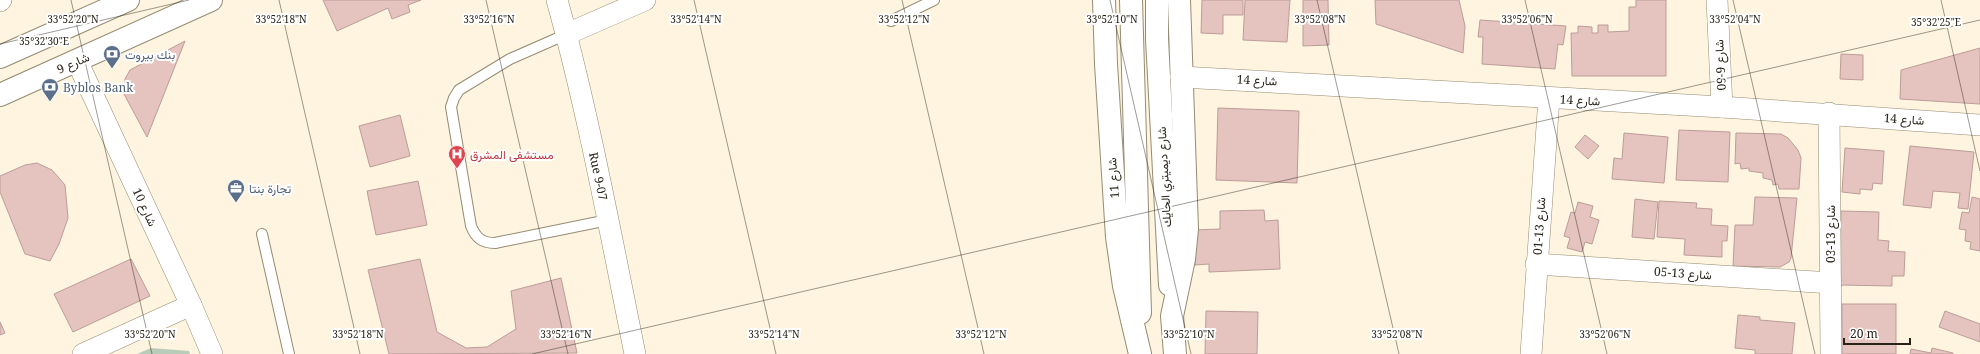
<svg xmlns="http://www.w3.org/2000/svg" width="1980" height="354" font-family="'Noto Serif',Vazirmatn,serif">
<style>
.green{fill:#b9cbb9}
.building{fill:#e5c4c0;stroke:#bc9c98}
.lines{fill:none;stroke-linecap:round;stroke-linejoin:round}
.lane-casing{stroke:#968b72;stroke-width:12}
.street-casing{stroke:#968b72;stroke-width:22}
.secondary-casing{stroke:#968b72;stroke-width:24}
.lane{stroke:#fff;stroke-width:10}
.street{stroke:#fff;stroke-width:21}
.secondary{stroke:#fff;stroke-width:22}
.ticks{fill:none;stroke:#29241a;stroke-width:1;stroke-opacity:0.45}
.labels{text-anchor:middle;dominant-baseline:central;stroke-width:4;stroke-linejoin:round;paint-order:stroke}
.service-label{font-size:12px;fill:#4e5e75;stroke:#fff;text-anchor:start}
.street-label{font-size:12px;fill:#29241a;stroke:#fff}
.health-label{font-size:12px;fill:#be3a42;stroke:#fff;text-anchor:start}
.ticks-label{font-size:10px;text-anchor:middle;fill:#29241a;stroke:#fff;stroke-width:4;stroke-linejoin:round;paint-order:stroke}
</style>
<rect width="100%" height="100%" fill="#fef4df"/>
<polygon class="green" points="151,348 189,351 190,354 137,354"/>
<g class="building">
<polygon points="323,0 421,0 408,5 410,12 392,19 388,8 337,31"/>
<polygon points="1202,0 1243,0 1243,15 1223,15 1223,34 1201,33"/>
<polygon points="1245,0 1290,0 1287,42 1243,40"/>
<polygon points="1303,0 1328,0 1329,45 1303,46"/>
<polygon points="1375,0 1459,0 1465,26 1463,53 1376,24"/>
<polygon points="1636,0 1666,0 1666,76 1572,76 1571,33 1578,33 1578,26 1592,27 1592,33 1598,33 1598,25 1608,25 1608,32 1629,31 1629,7 1636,7"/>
<polygon points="1480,20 1566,26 1563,45 1558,44 1555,69 1482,64 1483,37 1478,37"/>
<polygon points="185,41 147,137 124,94 125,79 130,70"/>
<polygon points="1980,48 1980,104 1900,99 1901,70"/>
<polygon points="1841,54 1863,55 1863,80 1840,79"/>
<polygon points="1218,108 1299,111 1297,183 1216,180"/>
<polygon points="400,115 410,156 370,167 359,126"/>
<polygon points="1679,130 1730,132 1728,182 1676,180"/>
<polygon points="1624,133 1668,137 1664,183 1612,179 1614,158 1622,159"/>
<polygon points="1736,133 1781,134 1788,138 1798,150 1801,158 1799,189 1779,189 1778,184 1773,185 1772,180 1763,178 1763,173 1749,171 1749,168 1741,169 1740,163 1735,164"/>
<polygon points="1585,135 1599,146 1588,159 1575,147"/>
<polygon points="1910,146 1974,152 1968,209 1958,208 1960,193 1933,191 1931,208 1903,205"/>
<polygon points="1845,148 1884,151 1882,184 1873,183 1872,190 1860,189 1860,194 1842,192"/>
<polygon points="37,163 52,170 65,185 68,218 59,244 50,261 25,254 0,192 0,176 25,165"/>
<polygon points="418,181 427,225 376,235 367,191"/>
<polygon points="1755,197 1797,198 1791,258 1789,262 1780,267 1733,266 1735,225 1753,225"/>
<polygon points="1972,197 1980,199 1980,251 1970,249 1971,242 1965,241 1966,230 1959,229 1962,212 1969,213"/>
<polygon points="1635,199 1658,202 1654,239 1632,237"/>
<polygon points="1659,201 1697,203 1696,208 1712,209 1711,225 1728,226 1727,241 1722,241 1722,257 1684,255 1685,239 1657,237"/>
<polygon points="1578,202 1593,206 1590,217 1599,220 1592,244 1585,242 1582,252 1567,248 1570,238 1564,236 1571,212 1575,213"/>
<polygon points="1264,210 1265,221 1278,220 1280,269 1209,272 1209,264 1195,265 1193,230 1220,229 1220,211"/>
<polygon points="1841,211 1879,212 1878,240 1889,241 1888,251 1905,252 1904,276 1892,276 1892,286 1840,285"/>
<polygon points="131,259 150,296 73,332 54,294"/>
<polygon points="420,259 437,332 466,348 487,347 516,329 511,291 561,278 577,353 389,354 368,270"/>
<rect x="1842" y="304" width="54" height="50"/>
<polygon points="1206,311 1258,312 1257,354 1205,354"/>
<polygon points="1945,311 1980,324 1980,342 1939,327"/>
<polygon points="1738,315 1760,317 1760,320 1795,323 1792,354 1755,354 1755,350 1735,348"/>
<polygon points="0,322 5,333 0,335"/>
<polygon points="1932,348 1953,353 1953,354 1910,354 1911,349 1931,353"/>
</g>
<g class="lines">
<defs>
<g id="lane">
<polyline points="891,21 934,0"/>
<path d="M567,34L510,59L459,90L454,98L451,107L471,226C476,238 482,243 495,243L608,220"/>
<polyline points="262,234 289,354"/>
</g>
<g id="street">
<path id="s1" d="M557,0C589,116 611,236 635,354"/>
<polyline points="1717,0 1722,107"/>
<polyline points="0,1 1,0"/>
<polyline points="567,34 645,0"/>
<polyline points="77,61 191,305 212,354"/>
<polyline points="1181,77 1722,107 1980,125"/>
<polyline points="1829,113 1831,354"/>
<polyline points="1536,264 1831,283"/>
<polyline points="83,354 191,305"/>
<polyline points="1531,354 1549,98"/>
</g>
<g id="secondary">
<polyline points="1104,0 1106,64 1117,237 1124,286 1140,354"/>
<polyline points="1131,0 1140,313"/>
<polyline points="1157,0 1157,39 1170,285"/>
<polyline points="0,57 128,0"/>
<polyline points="0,95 211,0"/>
<polyline points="1175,354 1172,316 1184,259 1187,229 1179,0"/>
</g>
</defs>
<use href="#lane" class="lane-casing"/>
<use href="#street" class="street-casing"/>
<use href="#secondary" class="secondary-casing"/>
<use href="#lane" class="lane"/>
<use href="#street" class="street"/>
<use href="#secondary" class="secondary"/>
</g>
<path class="ticks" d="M71,0L152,354M279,0L360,354M486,0L568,354M694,0L776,354M902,0L984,354M1110,0L1191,354M1317,0L1399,354M1525,0L1607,354M1733,0L1815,354M1941,0L1980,171M0,44L189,0M532,354L1980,20"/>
<defs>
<symbol id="bank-pin" viewBox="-11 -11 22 30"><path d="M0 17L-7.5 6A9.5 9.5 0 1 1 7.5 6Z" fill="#5c6f8a" stroke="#fff"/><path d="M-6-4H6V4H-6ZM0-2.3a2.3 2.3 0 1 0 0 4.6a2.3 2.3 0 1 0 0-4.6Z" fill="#fff"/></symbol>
<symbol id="hospital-pin" viewBox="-11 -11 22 30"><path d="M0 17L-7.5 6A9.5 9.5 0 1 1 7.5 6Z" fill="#e0444e" stroke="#fff"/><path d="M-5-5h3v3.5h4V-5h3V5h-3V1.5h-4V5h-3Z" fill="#fff"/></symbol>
<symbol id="office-pin" viewBox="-11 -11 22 30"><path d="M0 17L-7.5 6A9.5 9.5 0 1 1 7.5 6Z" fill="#5c6f8a" stroke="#fff"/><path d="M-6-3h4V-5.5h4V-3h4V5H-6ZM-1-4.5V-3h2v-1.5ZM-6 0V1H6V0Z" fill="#fff"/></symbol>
</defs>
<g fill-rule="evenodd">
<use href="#bank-pin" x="102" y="44" width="20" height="27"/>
<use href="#bank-pin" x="40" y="77" width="20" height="27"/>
<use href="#hospital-pin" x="447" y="144" width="20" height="27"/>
<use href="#office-pin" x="226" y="178" width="20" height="27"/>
</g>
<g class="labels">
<g class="service-label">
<text x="125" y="54">بنك بيروت</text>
<text x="63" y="87">Byblos Bank</text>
<text x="249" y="188">تجارة بنتا</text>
</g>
<g class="street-label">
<text transform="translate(73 63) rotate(-24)">شارع 9</text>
<text transform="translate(1720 65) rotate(-93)">شارع 9-09</text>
<text transform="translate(1257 80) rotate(3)">شارع 14</text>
<text transform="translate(1580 100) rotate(3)">شارع 14</text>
<text transform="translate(1904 119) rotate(4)">شارع 14</text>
<text stroke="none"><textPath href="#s1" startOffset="181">Rue 9-07</textPath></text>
<text transform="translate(1164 177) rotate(-93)">شارع ديميتري الحايك</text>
<text transform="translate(1113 178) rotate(-94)">شارع 11</text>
<text transform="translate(145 207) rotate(65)">شارع 10</text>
<text transform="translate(1539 226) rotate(-86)">شارع 13-01</text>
<text transform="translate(1830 234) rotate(-90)">شارع 13-03</text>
<text transform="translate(1683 273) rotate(4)">شارع 13-05</text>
</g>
<g class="health-label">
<text x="470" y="154">مستشفى المشرق</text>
</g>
</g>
<g class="ticks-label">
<text x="73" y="23">33°52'20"N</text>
<text x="281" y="23">33°52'18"N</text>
<text x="489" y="23">33°52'16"N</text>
<text x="696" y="23">33°52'14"N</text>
<text x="904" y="23">33°52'12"N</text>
<text x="1112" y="23">33°52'10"N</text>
<text x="1320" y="23">33°52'08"N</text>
<text x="1527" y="23">33°52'06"N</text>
<text x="1735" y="23">33°52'04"N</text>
<text x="1936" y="26">35°32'25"E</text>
<text x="44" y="45">35°32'30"E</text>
<text x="150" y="338">33°52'20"N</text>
<text x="358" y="338">33°52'18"N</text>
<text x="566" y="338">33°52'16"N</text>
<text x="774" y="338">33°52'14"N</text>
<text x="981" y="338">33°52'12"N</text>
<text x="1189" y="338">33°52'10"N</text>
<text x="1397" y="338">33°52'08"N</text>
<text x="1605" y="338">33°52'06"N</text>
</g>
<path d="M1844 338v6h66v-6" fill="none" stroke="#29241a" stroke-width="2"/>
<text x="1850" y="338" font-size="12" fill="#29241a" stroke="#ffffff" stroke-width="3" paint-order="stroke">20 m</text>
</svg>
